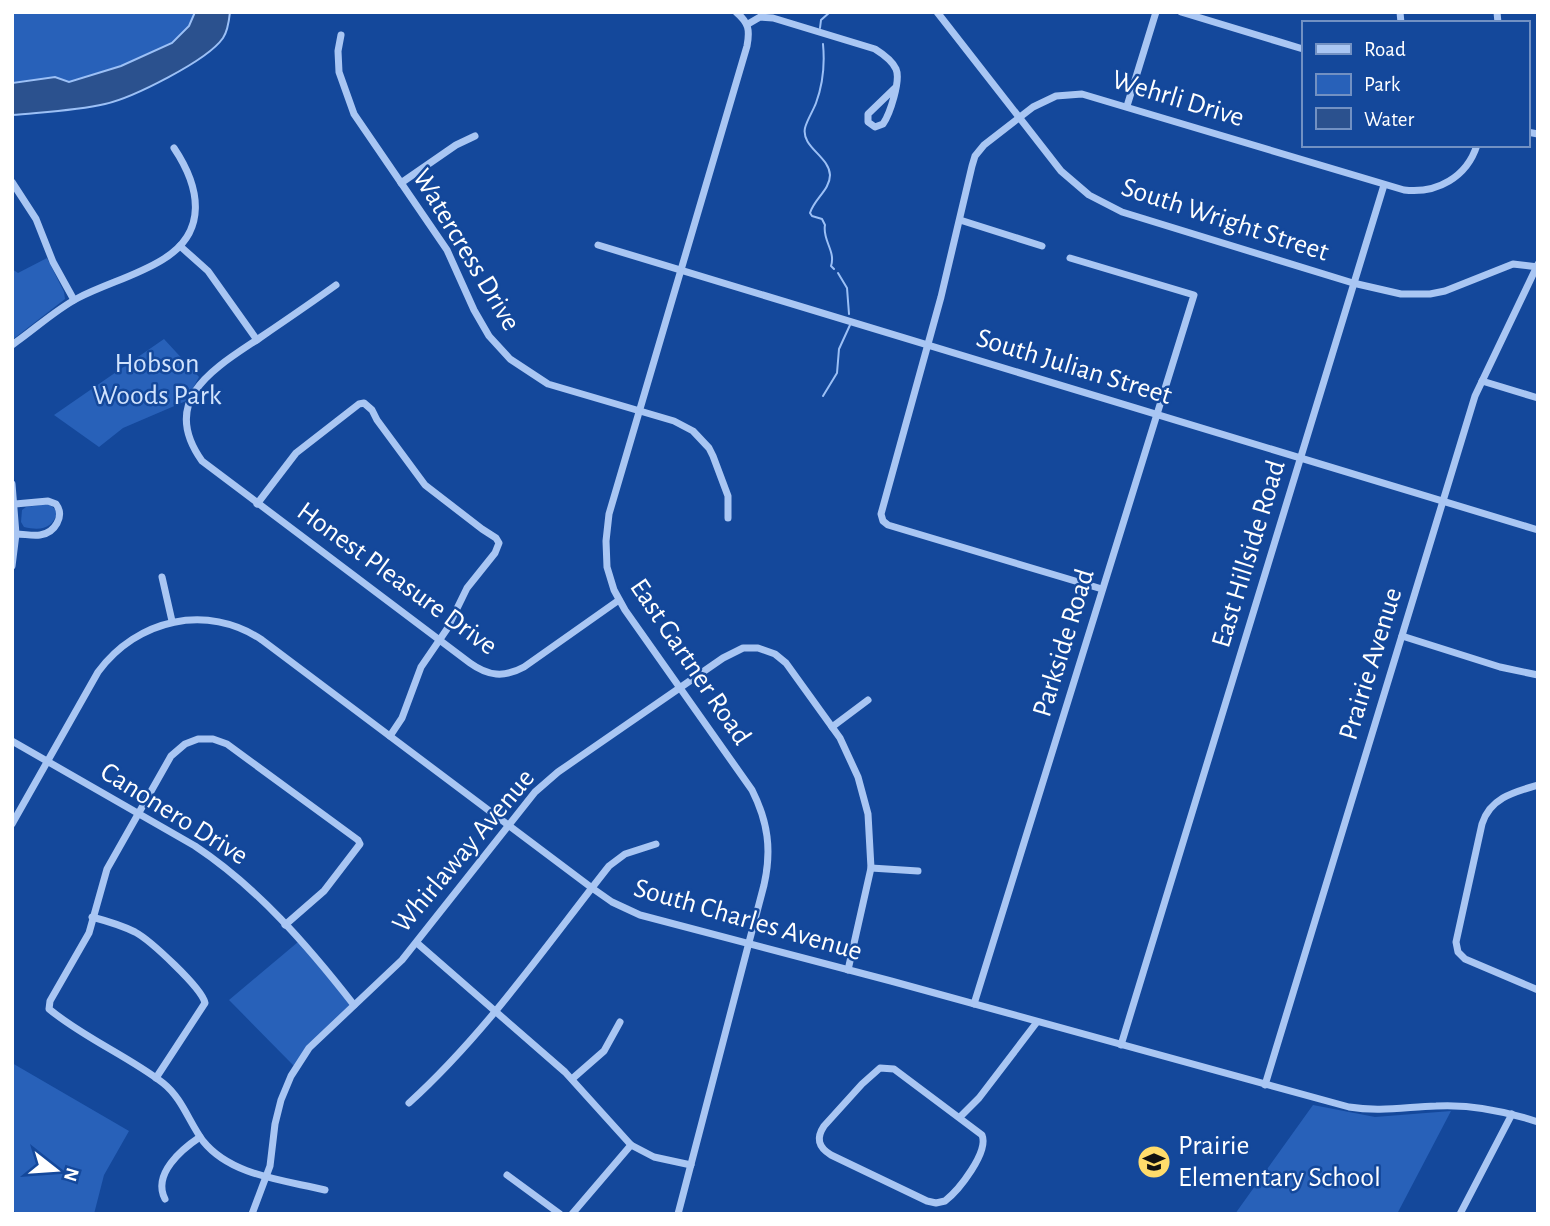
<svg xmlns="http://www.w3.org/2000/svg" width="1550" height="1226" font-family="'Alegreya Sans',sans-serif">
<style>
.green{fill:#2861b9}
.water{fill:#2b518e;stroke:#9cc0f6;stroke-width:2}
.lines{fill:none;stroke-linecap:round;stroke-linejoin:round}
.stream{stroke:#9cc0f6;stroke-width:2}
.minor{stroke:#a9c6f3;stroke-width:7}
.labels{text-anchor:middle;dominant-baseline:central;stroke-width:5;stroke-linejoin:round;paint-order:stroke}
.street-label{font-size:28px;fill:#fff;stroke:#14489b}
.park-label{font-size:28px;fill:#d1e3fd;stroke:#14489b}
.poi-label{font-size:28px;fill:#fff;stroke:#14489b;text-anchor:start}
</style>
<rect width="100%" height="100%" fill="#14489b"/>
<g class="green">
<polygon points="12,12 214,12 144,72 12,97"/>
<polygon points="47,258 64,292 65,299 12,340 12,269 18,273"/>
<polygon points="164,339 199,377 186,401 123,428 99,447 54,415"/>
<path d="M49,504L57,511C54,529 40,531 24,527L21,522L22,510L26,507Z"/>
<polygon points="298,942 352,1004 294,1066 229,1000"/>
<polygon points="12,1063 129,1131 104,1175 94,1214 18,1214 12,1210"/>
<polygon points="1313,1105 1375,1117 1451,1111 1397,1214 1235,1214"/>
</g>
<path class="water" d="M195,12H230C229,21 228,31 223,38C207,61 132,98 105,104C75,111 42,112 12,115V83L55,77L69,82L121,66L172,43L189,26Z"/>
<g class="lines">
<g class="stream">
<polyline points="820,28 821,20 830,12"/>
<path d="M823,44C825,65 823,84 816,103C813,111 807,120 805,128C801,147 829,156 830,175C830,190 814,199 810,213L812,216L822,219L825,225C822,240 836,251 831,266L834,269"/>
<polyline points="838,273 847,288 849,314"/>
<polyline points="823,396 837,373 839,349 850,325"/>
</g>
<g class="minor">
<polyline points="937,12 1061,171 1089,195 1122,212 1353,283 1401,294 1430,294 1445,291 1513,264 1538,267"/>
<polyline points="1181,12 1303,49"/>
<polyline points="1400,12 1401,23"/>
<polyline points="1497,12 1498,23"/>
<path d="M748,24L760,17L773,18L875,49C883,54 892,60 896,69C901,80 890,114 883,124L875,127L868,122V114L896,87"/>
<polyline points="341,35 338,51 339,72 354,114 447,250 474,310 489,336 510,359 548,384 674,421 693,431 709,448 713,456 728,496 728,518"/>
<polyline points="1127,106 1156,12"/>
<polyline points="1527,132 1538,134"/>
<polyline points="12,182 36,219 53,262 74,300"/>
<polyline points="401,183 456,145 475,136"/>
<polyline points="960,220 1042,246"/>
<polyline points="598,245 1538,530"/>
<polyline points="180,246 208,271 257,340"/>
<path d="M336,285C311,303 286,320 261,337C215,368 158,399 202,461L470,663C488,676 504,678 524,667L619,600"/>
<path d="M12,345C34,330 55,310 78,298C105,284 136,276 162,260C209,232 200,187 174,148"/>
<polyline points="1482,381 1538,398"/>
<polyline points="12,484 16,534 12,566"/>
<path d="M15,504L48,501L56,504C65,516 55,533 40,535C32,536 24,534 16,534"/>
<polyline points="257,504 296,453 359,404 364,403 372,410 377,420 425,485 482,529 496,538 499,543 495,553 467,588 447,629 421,667 402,718 390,736"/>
<polyline points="162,577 172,621"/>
<path d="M1102,589L888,525L883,521L881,514L941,297L972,166L975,156L984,145L1033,107L1056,96L1082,94L1404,190C1437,194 1467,177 1477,145"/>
<polyline points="1402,636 1500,667 1538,675"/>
<polyline points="832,727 868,700"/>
<path d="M12,741L195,846C257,887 308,946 354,1005"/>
<path d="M1538,785C1514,792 1490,798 1482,824L1456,942L1458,952L1465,959L1538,990"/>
<path d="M12,824L98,672C137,619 207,603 262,640L592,888L612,902L640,915L891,981L1349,1107C1379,1112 1406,1107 1436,1106C1471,1104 1505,1111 1538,1122"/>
<polyline points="871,868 918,871"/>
<path d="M92,917C107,921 121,925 135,932C150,940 202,988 205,1003L156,1078"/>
<path d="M285,925L324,891L360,844L358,840L227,744L213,739H198L185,744L171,756L107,869L89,933L50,1001L49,1009C84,1038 128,1056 163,1083C182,1098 189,1122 203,1141C231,1176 284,1180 325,1190"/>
<polyline points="417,943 565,1072 631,1145 654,1157 691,1165"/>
<polyline points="974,1004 1194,295 1070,258"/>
<polyline points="1121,1045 1384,185"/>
<path d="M880,1068L894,1069L982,1135C989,1152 959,1190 945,1201L936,1203L927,1201L831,1155C818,1147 816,1138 824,1126L862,1084Z"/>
<polyline points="572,1079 604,1051 620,1022"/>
<polyline points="1265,1085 1475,396 1538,264"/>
<path d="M409,1103C486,1033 545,947 609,866L625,854L656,844"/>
<polyline points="960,1117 979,1098 1037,1022"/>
<polyline points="507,1175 560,1214"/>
<path d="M165,1199C152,1174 182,1149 200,1137"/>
<polyline points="252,1214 270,1166 275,1124 281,1100 291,1076 309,1048 402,960 535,792 558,772 723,658 743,648 758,648 775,654 786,663 840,738 858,777 868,814 871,868 848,970"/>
<polyline points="572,1214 631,1145"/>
<path d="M678,1214L764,885C772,850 768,822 752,790L625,610L614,590L607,567L606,541L609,514L747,46C750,30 749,23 736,12"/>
<polyline points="1460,1214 1512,1114"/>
</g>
</g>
<defs>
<symbol id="school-disc" viewBox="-11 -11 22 22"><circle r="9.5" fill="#ffdc6b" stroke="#14489b"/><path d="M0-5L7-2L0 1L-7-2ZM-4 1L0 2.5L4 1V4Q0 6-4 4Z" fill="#111"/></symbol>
</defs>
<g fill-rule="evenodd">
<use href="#school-disc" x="1135" y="1143" width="38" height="38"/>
</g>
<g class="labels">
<g class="street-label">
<text transform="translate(1178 99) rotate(17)">Wehrli Drive</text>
<text transform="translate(1225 220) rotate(18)">South Wright Street</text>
<text transform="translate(466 250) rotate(59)">Watercress Drive</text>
<text transform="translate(1074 367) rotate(17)">South Julian Street</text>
<text transform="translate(1249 554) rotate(-73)">East Hillside Road</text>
<text transform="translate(397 579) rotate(36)">Honest Pleasure Drive</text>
<text transform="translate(1064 643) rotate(-73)">Parkside Road</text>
<text transform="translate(690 662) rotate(56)">East Gartner Road</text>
<text transform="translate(1371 664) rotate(-73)">Prairie Avenue</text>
<text transform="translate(174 814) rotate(32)">Canonero Drive</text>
<text transform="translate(464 851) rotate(-50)">Whirlaway Avenue</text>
<text transform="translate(748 920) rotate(16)">South Charles Avenue</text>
</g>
<g class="park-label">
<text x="157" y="364">Hobson<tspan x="157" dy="32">Woods Park</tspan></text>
</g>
<g class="poi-label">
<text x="1178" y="1146">Prairie<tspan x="1178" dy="32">Elementary School</tspan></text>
</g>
</g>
<rect width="1550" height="1226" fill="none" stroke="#ffffff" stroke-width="28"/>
<rect x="1302" y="21" width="228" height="126" fill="#14489b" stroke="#7291c3" stroke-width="2"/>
<rect x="1316" y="44" width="35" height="10" fill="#a9c6f3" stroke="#7291c3" stroke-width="2"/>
<text x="1364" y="56" font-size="21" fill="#ffffff">Road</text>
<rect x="1316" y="74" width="35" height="21" fill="#2861b9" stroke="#7291c3" stroke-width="2"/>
<text x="1364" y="91" font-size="21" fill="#ffffff">Park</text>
<rect x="1316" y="108" width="35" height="21" fill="#2b518e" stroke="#7291c3" stroke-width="2"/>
<text x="1364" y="126" font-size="21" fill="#ffffff">Water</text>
<g transform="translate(56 1170) rotate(107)" stroke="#14489b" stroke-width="5" paint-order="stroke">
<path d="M0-5L12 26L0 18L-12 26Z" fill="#ffffff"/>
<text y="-10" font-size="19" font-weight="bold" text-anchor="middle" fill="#ffffff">N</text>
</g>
</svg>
